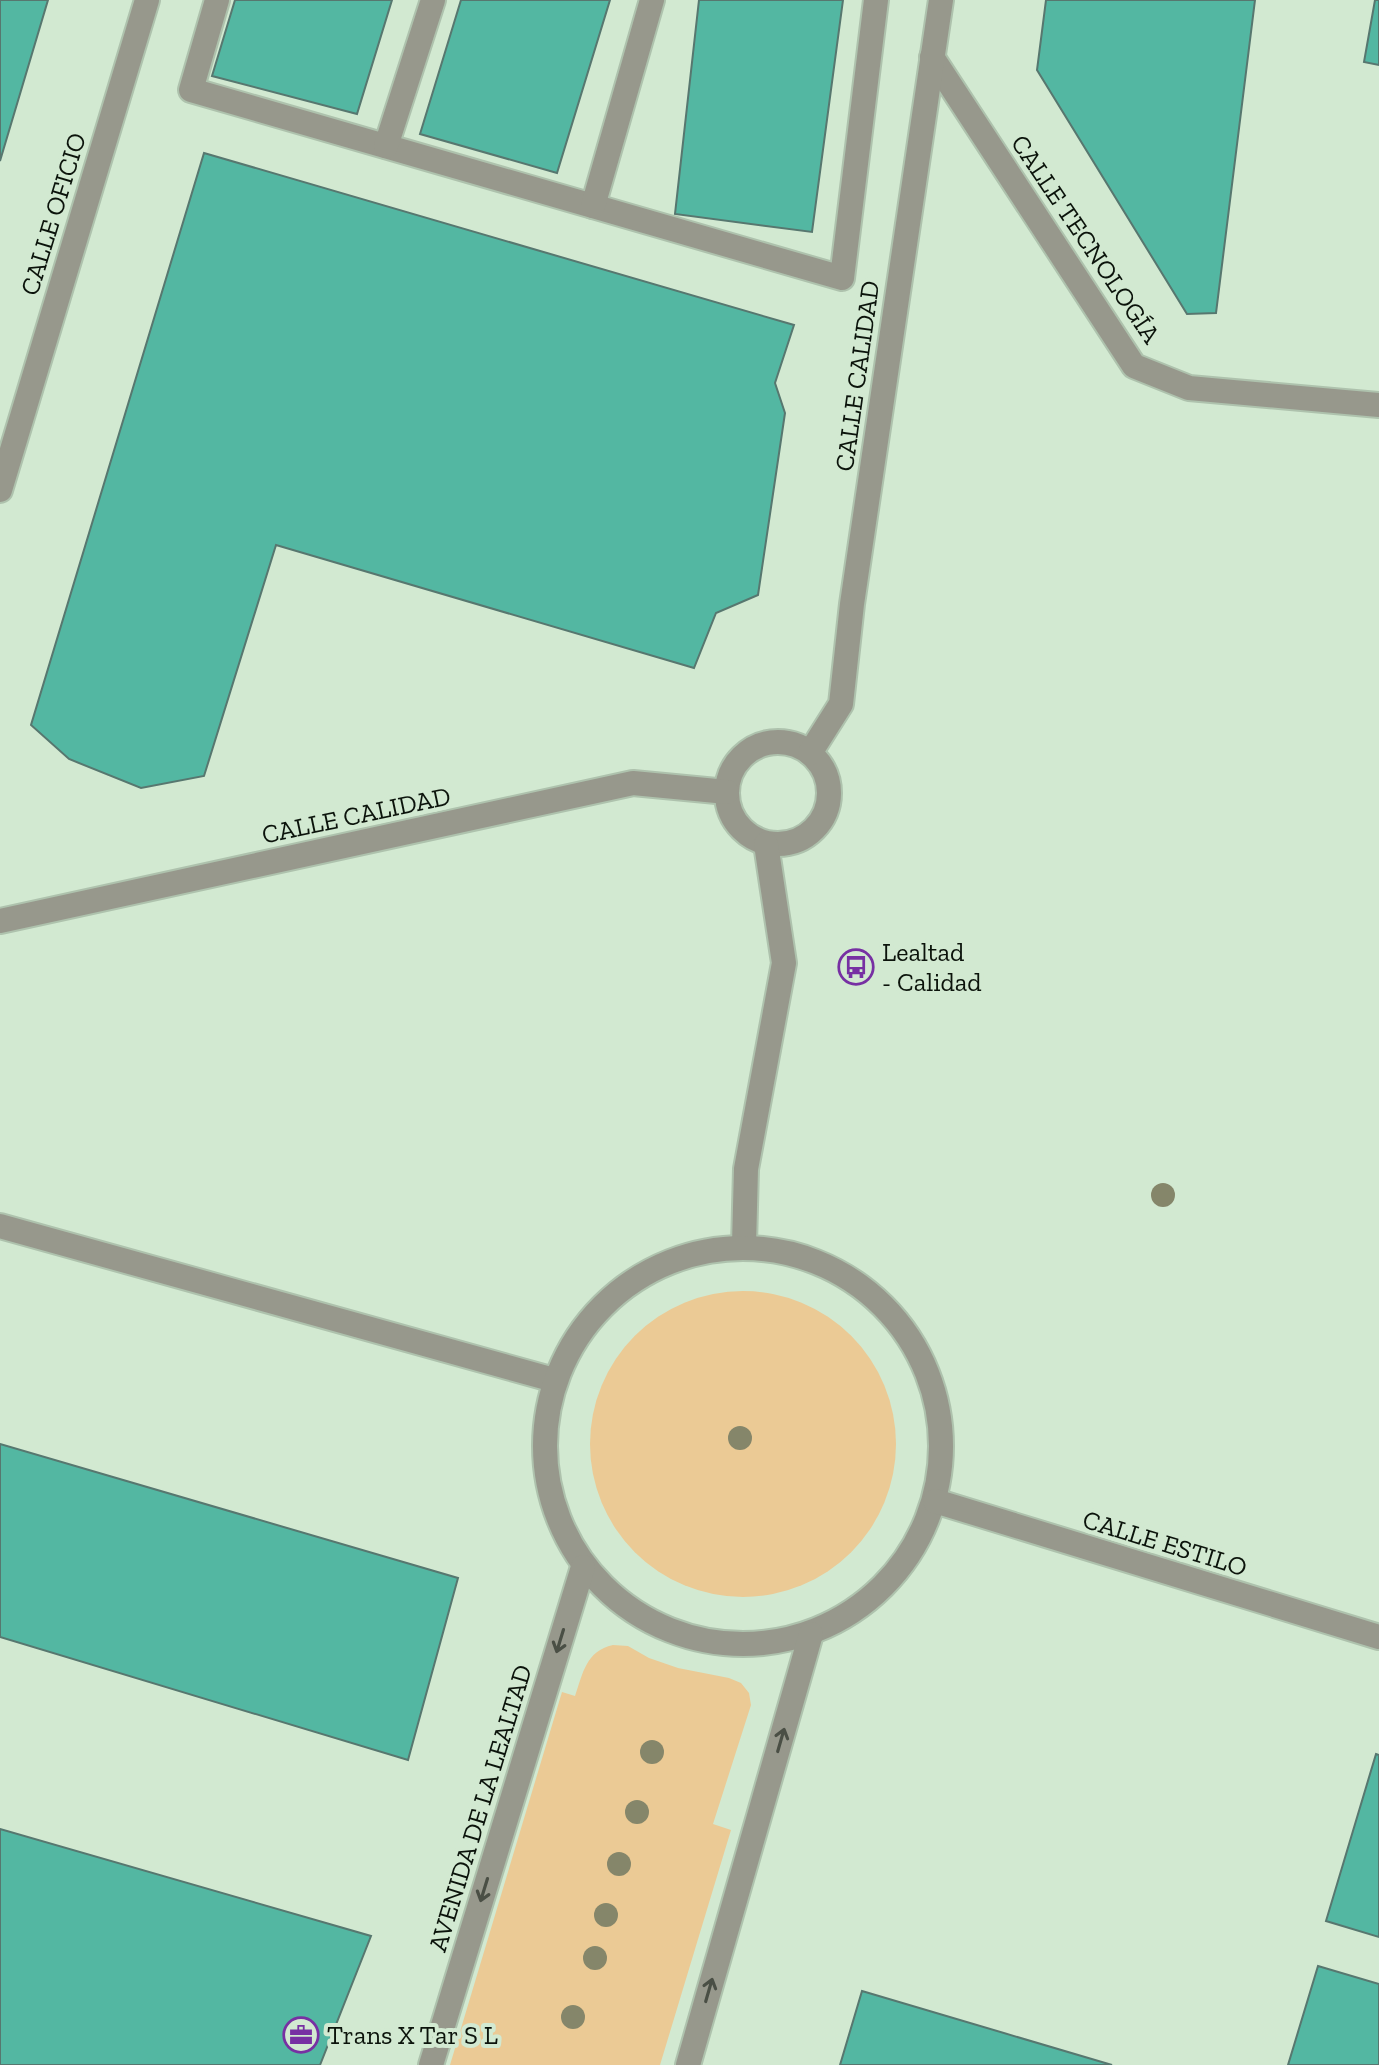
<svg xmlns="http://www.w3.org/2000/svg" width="1379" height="2065" font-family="'Zilla Slab',serif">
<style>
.green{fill:#ebca95}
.building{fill:#53b7a2;stroke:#57776f;stroke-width:2}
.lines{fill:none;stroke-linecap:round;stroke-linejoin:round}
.minor-casing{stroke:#aec2ad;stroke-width:28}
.minor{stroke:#97988c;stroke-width:24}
.tree{fill:#85866a}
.oneway{stroke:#4a4f45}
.labels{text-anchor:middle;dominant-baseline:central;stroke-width:8;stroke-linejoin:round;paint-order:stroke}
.street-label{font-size:26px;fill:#0b130b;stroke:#d2e9d1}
.poi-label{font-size:26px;fill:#0b130b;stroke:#d2e9d1;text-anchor:start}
</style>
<rect width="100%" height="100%" fill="#d2e9d1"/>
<g class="green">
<circle cx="743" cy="1444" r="153"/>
<path d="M613,1645L628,1646L649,1658L678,1668L729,1678L741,1683L749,1693L751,1705L713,1824L731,1830L660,2065H450L562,1692L575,1696C583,1673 586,1651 613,1645Z"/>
</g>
<g class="building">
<polygon points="0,0 48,0 0,161"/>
<polygon points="235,0 392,0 357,114 212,76"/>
<polygon points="461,0 610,0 557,173 420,134"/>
<polygon points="699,0 843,0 812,232 675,214"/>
<polygon points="1046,0 1255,0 1216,313 1187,314 1037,70"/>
<polygon points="1375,0 1379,0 1379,65 1364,62"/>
<polygon points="204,153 794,325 775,383 785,413 758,595 716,613 694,668 276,545 204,776 141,788 69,759 31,725"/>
<polygon points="0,1444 458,1578 408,1760 0,1637"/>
<polygon points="1376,1754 1379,1755 1379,1937 1326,1921"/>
<polygon points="0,1829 371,1936 320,2065 0,2065"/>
<polygon points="1318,1966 1379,1984 1379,2065 1288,2065"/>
<polygon points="862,1991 1112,2065 840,2065"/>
</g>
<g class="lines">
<defs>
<g id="minor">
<polyline points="217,0 191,90 842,278 876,0"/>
<polyline points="932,57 1134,366 1189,388 1379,405"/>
<polyline points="386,146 433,0"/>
<polyline points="593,206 652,0"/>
<polyline points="0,490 147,0"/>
<circle cx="778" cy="793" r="51"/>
<polyline points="810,753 841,704 852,604 941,0"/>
<polyline points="0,921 633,783 727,792"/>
<polyline points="0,1226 554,1380"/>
<polyline points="744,1245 746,1169 784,963 766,844"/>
<circle cx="743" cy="1446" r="198"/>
<polyline points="935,1501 1379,1637"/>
<polyline points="431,2065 583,1567"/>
<polyline points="688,2065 811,1634"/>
</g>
</defs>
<use href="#minor" class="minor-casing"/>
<use href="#minor" class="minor"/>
</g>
<g class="tree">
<circle cx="1163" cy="1195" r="12"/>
<circle cx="740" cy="1438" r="12"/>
<circle cx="652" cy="1752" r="12"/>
<circle cx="637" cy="1812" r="12"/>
<circle cx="619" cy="1864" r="12"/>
<circle cx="606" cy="1915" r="12"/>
<circle cx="595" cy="1958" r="12"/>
<circle cx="573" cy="2017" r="12"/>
</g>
<defs><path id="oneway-shaft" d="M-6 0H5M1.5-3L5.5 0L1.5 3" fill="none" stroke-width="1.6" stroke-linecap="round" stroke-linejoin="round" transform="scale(2)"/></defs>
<g class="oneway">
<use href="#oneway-shaft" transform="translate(560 1641) rotate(107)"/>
<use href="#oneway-shaft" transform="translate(781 1740) rotate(-74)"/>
<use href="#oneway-shaft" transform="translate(484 1890) rotate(107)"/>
<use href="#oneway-shaft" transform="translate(709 1990) rotate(-74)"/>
</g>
<defs>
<symbol id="bus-ring" viewBox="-11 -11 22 22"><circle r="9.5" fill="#d2e9d1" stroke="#7730a3" stroke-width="1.5"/><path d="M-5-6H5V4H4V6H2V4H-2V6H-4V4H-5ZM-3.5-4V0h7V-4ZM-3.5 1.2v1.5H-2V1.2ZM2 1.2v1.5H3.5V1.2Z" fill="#7730a3"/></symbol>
<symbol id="office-ring" viewBox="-11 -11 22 22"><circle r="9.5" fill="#d2e9d1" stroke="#7730a3" stroke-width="1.5"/><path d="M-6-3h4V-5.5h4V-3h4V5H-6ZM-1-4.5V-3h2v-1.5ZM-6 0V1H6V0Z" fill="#7730a3"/></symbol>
</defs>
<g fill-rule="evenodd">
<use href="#bus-ring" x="836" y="947" width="40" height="40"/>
<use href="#office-ring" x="281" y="2015" width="40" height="40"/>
</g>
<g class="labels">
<g class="street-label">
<text transform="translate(53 214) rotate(-73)">CALLE OFICIO</text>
<text transform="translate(1086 239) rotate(56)">CALLE TECNOLOGÍA</text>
<text transform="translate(857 376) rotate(-82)">CALLE CALIDAD</text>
<text transform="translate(356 815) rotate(-12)">CALLE CALIDAD</text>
<text transform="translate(1165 1543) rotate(17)">CALLE ESTILO</text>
<text transform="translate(480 1808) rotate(-73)">AVENIDA DE LA LEALTAD</text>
</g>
<g class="poi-label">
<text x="882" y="952">Lealtad<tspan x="882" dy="30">- Calidad</tspan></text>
<text x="327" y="2035">Trans X Tar S L</text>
</g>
</g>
</svg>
